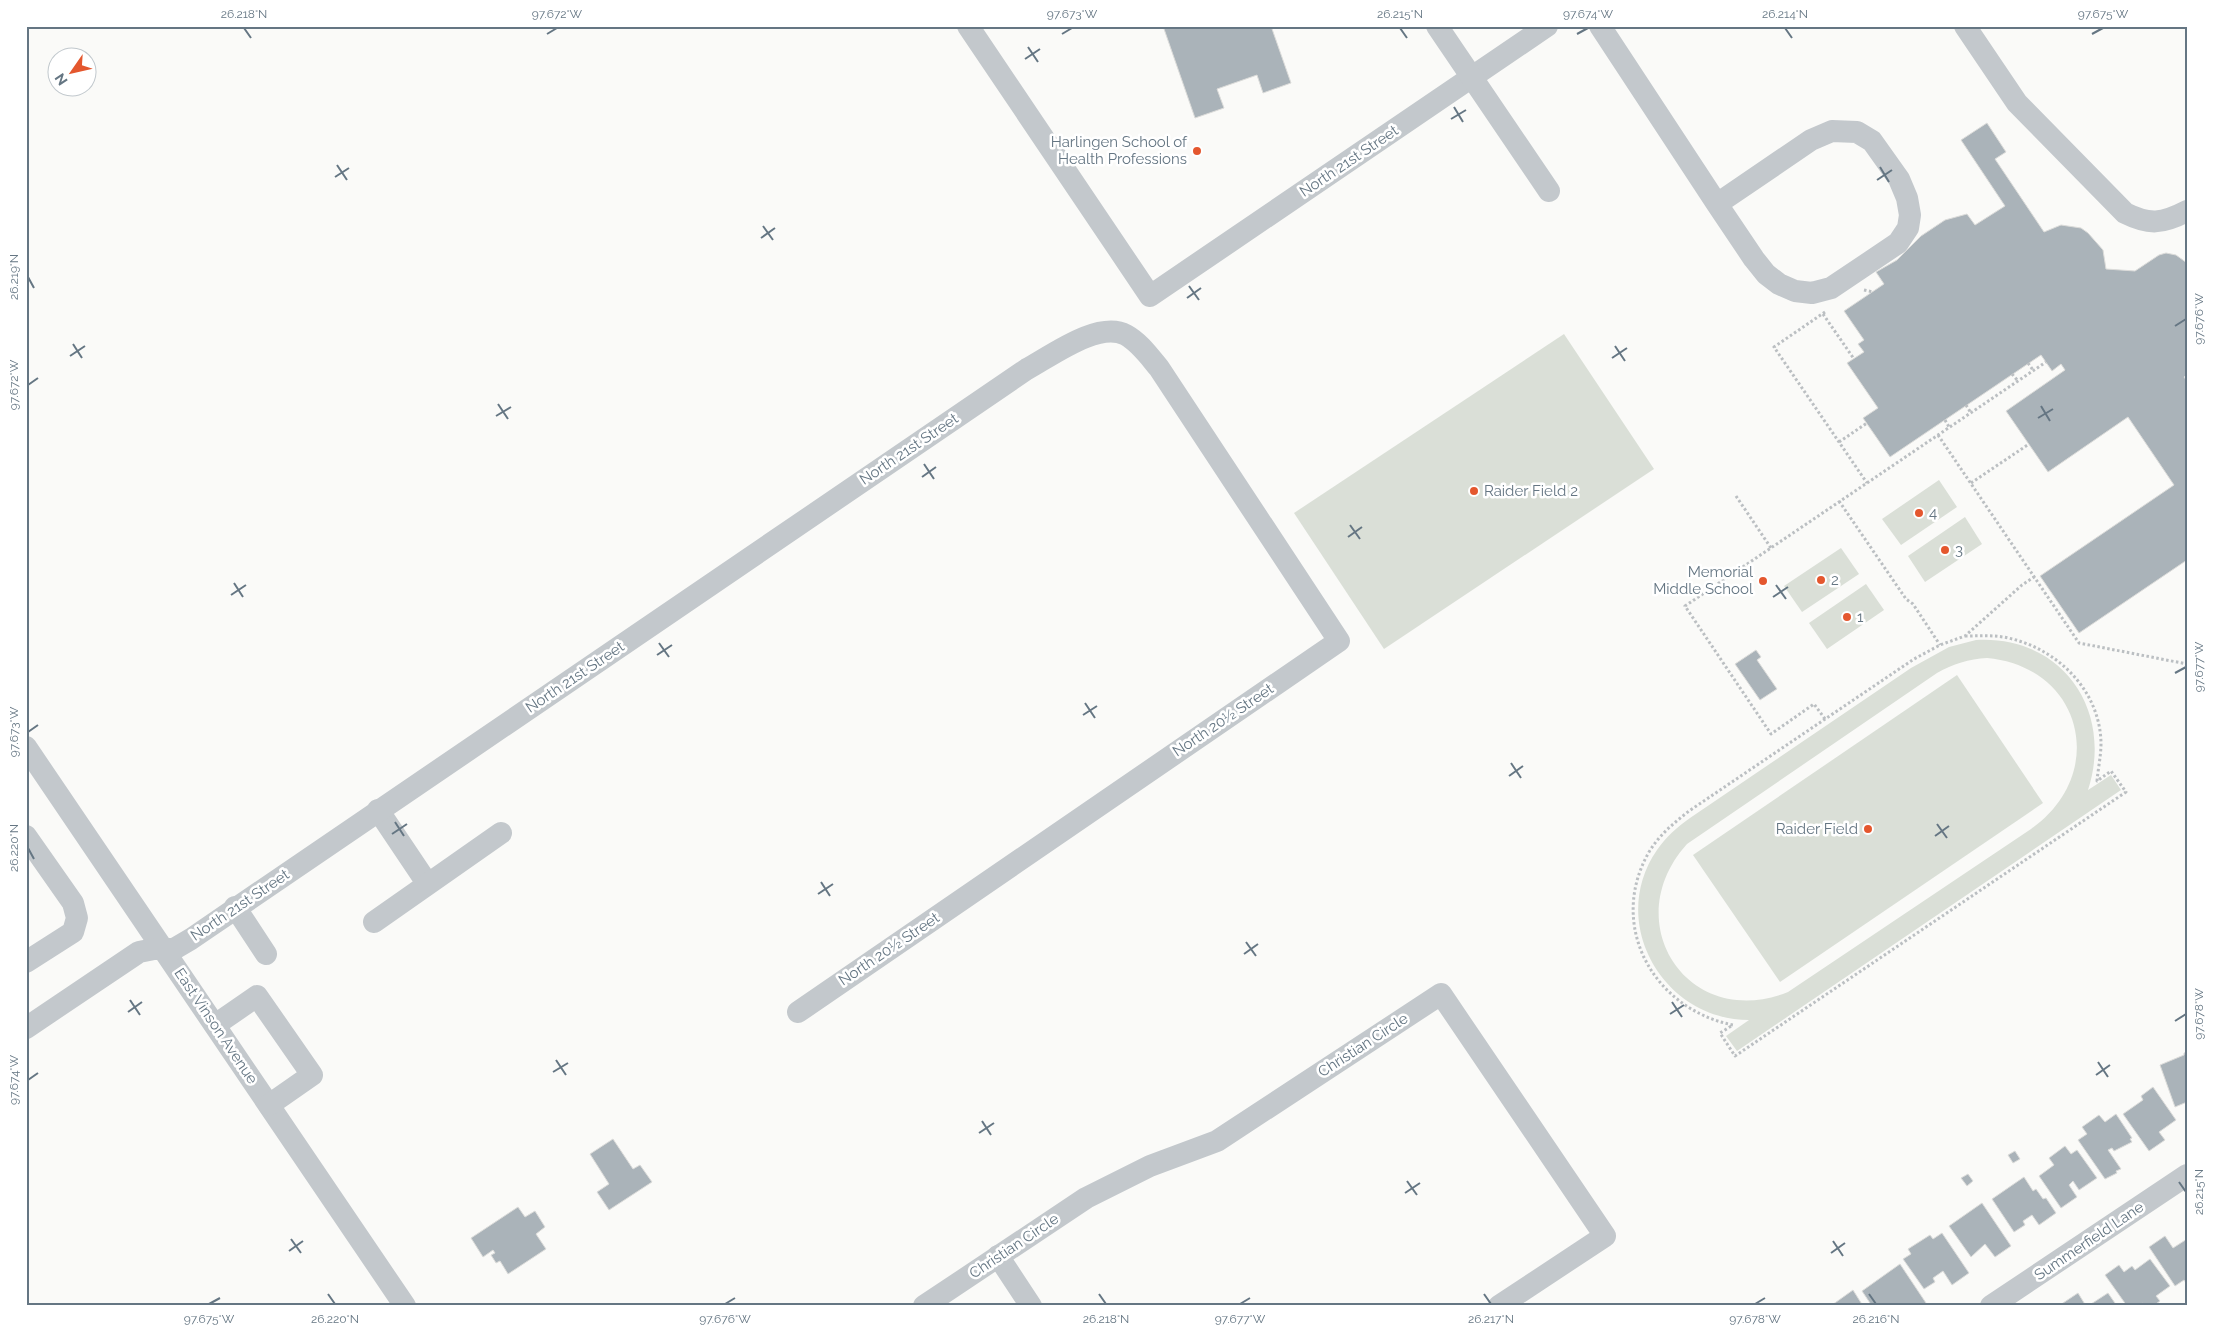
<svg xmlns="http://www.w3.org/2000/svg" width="2213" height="1332" font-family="Raleway,sans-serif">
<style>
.green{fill:#dadfd7;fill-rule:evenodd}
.building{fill:#aab3b9;stroke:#dcdcda}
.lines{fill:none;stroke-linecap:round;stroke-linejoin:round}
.path{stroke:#bbbfc2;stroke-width:3;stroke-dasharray:2.5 2.5;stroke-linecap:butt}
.minor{stroke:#c3c8cc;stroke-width:22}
.ticks{fill:none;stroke:#657683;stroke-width:2}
.poi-dot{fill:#e4572e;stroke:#fff;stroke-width:2}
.labels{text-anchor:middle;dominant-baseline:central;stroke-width:5;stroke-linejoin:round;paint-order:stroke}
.poi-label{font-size:15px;fill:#657683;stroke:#fff;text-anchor:start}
.street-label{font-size:15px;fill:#657683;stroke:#fff}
.neatline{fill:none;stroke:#657683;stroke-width:2}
.ticks-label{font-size:12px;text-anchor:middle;fill:#657683}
</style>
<rect width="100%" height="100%" fill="#fafaf8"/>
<g class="green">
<polygon points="1564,334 1654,469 1384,649 1294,513"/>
<polygon points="1939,480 1957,507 1901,545 1882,519"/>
<polygon points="1965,517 1982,544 1925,582 1908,556"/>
<polygon points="1841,548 1859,574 1802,612 1784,586"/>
<polygon points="1866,584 1884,610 1827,649 1809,623"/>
<path d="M1976,640C2062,635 2114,710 2088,790L2111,775L2121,790L1737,1051L1726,1036L1749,1020C1663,1020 1607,922 1657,850C1666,837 1677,827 1690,818L1911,668L1949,647ZM1987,658C2083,667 2109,774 2031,829L1788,992C1689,1032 1616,923 1687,844L1937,673C1953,664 1969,659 1987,658Z"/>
<polygon points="1957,675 2043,803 1780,982 1693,855"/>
</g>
<g class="building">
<polygon points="1163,26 1271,26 1291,83 1263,93 1257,75 1217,89 1224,108 1195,118"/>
<polygon points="1987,123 2006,152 1995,159 2044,232 2061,225 2081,228 2088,233 2103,250 2106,269 2135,271 2159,255 2166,253 2176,255 2187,263 2187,375 2184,377 2187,381 2187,560 2079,633 2040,576 2174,485 2128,417 2048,472 2006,411 2065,370 2061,364 2052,371 2041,355 1890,457 1863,418 1878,408 1847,363 1864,352 1858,344 1864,340 1844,311 1884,284 1876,272 1897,260 1921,236 1945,220 1967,214 1975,225 2005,206 1961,140"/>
<polygon points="1756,650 1761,657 1757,660 1777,689 1760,700 1735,664"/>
<polygon points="2187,1052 2187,1102 2175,1107 2160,1065 2184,1055 2184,1053"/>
<polygon points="2153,1087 2176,1120 2159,1132 2165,1140 2149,1151 2123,1114 2143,1100 2141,1096"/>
<polygon points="2116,1114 2132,1138 2130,1139 2132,1142 2114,1151 2112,1148 2108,1150 2121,1169 2116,1171 2117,1173 2105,1179 2078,1140 2087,1134 2082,1127 2099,1115 2105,1122"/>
<polygon points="613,1139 633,1169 640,1165 652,1182 609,1210 597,1192 609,1184 590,1154"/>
<polygon points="2065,1146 2071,1154 2077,1150 2097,1178 2079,1190 2073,1181 2069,1185 2077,1197 2061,1208 2039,1176 2054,1165 2049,1158"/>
<polygon points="2015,1151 2020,1159 2013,1163 2008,1155"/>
<polygon points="1968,1174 1973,1181 1967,1186 1961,1178"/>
<polygon points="2024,1177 2033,1191 2036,1189 2043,1199 2046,1198 2056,1213 2039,1225 2032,1215 2023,1221 2025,1225 2014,1232 1992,1199"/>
<polygon points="1982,1203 2011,1246 1995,1257 1985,1244 1971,1257 1949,1226"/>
<polygon points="518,1207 525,1217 535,1211 545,1227 536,1234 546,1249 508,1274 500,1261 496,1263 491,1255 495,1253 493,1250 483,1257 471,1238"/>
<polygon points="1942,1233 1969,1273 1952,1285 1943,1271 1933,1278 1935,1282 1924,1289 1903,1259 1911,1254 1908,1249 1930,1235 1933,1239"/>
<polygon points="2165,1236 2173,1248 2187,1239 2187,1284 2184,1280 2175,1286 2149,1247"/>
<polygon points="2150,1259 2170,1286 2156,1296 2160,1301 2153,1306 2144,1306 2143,1303 2139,1306 2127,1306 2105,1275 2119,1265 2124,1272 2132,1266 2135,1270"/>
<polygon points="1900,1264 1926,1303 1921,1306 1872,1306 1862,1291"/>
<polygon points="1853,1290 1863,1306 1833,1306 1832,1305"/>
<polygon points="2078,1293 2086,1306 2060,1306 2060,1305"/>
<polygon points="2108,1293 2117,1306 2088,1306"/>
</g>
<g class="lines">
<g class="path">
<polyline points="1864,290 1873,292"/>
<polyline points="1825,312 1774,347 1867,483"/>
<polyline points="1823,314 1854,359"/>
<polyline points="2028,363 2033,370"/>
<polyline points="2012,374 2018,381"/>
<polyline points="1966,405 1971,413"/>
<polyline points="1945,420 1949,427"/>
<polyline points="1938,435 2079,643 2187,664"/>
<polyline points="1839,442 1867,423"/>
<polyline points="1971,483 2029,444"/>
<polyline points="1736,496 1771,548"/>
<polyline points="1839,501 1906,599 1913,604 1940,645"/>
<path d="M1965,636C1978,636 1990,635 2003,637C2055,646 2100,689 2101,743C2101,756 2098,769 2097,781L2111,771L2126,792L1735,1056L1720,1033L1733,1025C1653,1009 1607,925 1649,852C1659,835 1674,823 1689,811L1914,659L1940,645L1965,636L2022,585L2034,577"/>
<polyline points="1825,719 1814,704 1771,734 1685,606 2046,362"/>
<polyline points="26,885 28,887 26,888"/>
</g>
<g class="minor">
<polyline points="968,26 1150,296 1547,26"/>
<polyline points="1437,26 1549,191"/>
<polyline points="1600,26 1717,204 1754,259 1766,274 1779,284 1795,291 1812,293 1831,288 1898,243 1908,228 1910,215 1907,198 1899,179 1872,141 1857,132 1832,131 1811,140 1717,204"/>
<path d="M1965,26L2017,103L2125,213C2149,225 2162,224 2187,211"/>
<polyline points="26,747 405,1306"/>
<polyline points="378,810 427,883"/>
<polyline points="26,836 73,903 77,918 73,932 26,962"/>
<polyline points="235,907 266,954"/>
<polyline points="374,922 501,833"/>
<polyline points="215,1025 257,996 312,1075 269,1105"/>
<path d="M26,1028L139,952L154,949H174L191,939L1027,369C1051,356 1099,320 1126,335C1139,342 1149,356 1159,368L1339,641L798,1012"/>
<polyline points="998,1256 1031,1306"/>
<polyline points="924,1306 1086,1198 1150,1166 1217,1141 1441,994 1605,1236 1499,1306"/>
<polyline points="1991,1306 2187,1175"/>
</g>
</g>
<path class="ticks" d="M244,28L251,38M1400,28L1407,38M1785,28L1792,38M547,34L557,28M1062,34L1072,28M1577,34L1588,28M2092,34L2103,28M1028,47L1038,62M1025,59L1040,49M1454,107L1463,122M1451,119L1466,110M337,165L347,180M1880,167L1889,182M335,177L349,168M1877,180L1892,170M763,226L773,240M761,238L775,228M28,277L34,288M1189,286L1199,300M1187,298L1201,288M2175,326L2186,319M73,344L82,358M1615,346L1625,361M70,356L85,346M1612,358L1627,348M28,385L38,378M498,404L508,419M2041,406L2050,421M496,416L511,407M2038,418L2053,409M924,464L934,479M922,477L936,467M1350,525L1360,539M1348,537L1362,527M234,583L243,597M1776,585L1786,599M231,595L246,585M1773,597L1788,587M659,643L669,657M657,655L672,645M2175,673L2186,667M1085,703L1095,718M1083,715L1097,706M28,732L38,725M1511,763L1521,778M1509,776L1523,766M395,822L404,836M1937,824L1947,838M392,834L407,824M1935,836L1949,826M28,848L34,859M821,882L830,896M818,894L833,884M1246,942L1256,956M1244,954L1258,944M130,1000L140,1015M1672,1002L1682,1017M128,1012L142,1002M1670,1014L1684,1005M2175,1021L2186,1014M556,1060L566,1075M2098,1062L2108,1077M553,1072L568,1063M2096,1075L2110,1065M28,1080L38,1073M982,1121L991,1135M979,1133L994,1123M1407,1181L1417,1195M2179,1182L2186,1192M1405,1193L1420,1183M291,1239L301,1253M1833,1241L1843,1256M289,1251L303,1241M1831,1253L1845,1243M328,1294L335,1304M1099,1294L1106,1304M1484,1294L1491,1304M1869,1294L1876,1304M209,1304L220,1298M725,1304L735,1298M1240,1304L1250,1298M1755,1304L1765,1298"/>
<g class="poi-dot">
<circle cx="1197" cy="151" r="5"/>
<circle cx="1474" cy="491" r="5"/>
<circle cx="1919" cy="513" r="5"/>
<circle cx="1945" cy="550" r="5"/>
<circle cx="1821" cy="580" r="5"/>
<circle cx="1763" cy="581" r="5"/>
<circle cx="1847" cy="617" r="5"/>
<circle cx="1868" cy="829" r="5"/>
</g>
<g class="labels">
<g class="poi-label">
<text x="1187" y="142" text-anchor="end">Harlingen School of<tspan x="1187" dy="17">Health Professions</tspan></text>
<text x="1484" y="491">Raider Field 2</text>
<text x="1929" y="513">4</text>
<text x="1955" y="550">3</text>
<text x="1753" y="572" text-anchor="end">Memorial<tspan x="1753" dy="17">Middle School</tspan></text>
<text x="1831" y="580">2</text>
<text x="1857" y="617">1</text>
<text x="1858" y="829" text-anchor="end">Raider Field</text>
</g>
<g class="street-label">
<text transform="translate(1349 161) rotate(-34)">North 21st Street</text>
<text transform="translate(909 449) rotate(-34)">North 21st Street</text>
<text transform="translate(575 677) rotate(-34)">North 21st Street</text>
<text transform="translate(1223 720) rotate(-34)">North 20½ Street</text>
<text transform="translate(240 905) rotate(-34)">North 21st Street</text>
<text transform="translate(889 949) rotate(-34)">North 20½ Street</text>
<text transform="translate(216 1026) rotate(56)">East Vinson Avenue</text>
<text transform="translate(1363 1045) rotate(-33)">Christian Circle</text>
<text transform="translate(2089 1241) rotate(-34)">Summerfield Lane</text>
<text transform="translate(1014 1246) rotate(-34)">Christian Circle</text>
</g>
</g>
<rect width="2213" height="1332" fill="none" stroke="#ffffff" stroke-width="55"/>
<g transform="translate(72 72) rotate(236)"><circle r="24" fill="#ffffff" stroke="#c1c8cd"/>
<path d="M0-4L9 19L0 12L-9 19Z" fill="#e4572e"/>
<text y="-8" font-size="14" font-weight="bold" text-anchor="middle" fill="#657683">N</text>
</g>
<rect x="28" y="28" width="2158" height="1276" class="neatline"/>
<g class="ticks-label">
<text x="244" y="18">26.218°N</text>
<text x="557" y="18">97.672°W</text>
<text x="1072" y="18">97.673°W</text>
<text x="1400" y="18">26.215°N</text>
<text x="1588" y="18">97.674°W</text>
<text x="1785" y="18">26.214°N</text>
<text x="2103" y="18">97.675°W</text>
<text transform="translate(14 277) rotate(-90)" y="4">26.219°N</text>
<text transform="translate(2199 319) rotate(-90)" y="4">97.676°W</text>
<text transform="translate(14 385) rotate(-90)" y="4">97.672°W</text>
<text transform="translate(2199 667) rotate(-90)" y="4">97.677°W</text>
<text transform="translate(14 732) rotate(-90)" y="4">97.673°W</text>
<text transform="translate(14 848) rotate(-90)" y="4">26.220°N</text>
<text transform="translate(2199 1014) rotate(-90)" y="4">97.678°W</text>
<text transform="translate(14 1080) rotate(-90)" y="4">97.674°W</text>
<text transform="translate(2199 1192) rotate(-90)" y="4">26.215°N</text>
<text x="209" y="1323">97.675°W</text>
<text x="335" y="1323">26.220°N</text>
<text x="725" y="1323">97.676°W</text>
<text x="1106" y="1323">26.218°N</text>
<text x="1240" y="1323">97.677°W</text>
<text x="1491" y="1323">26.217°N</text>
<text x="1755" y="1323">97.678°W</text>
<text x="1876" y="1323">26.216°N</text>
</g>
</svg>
